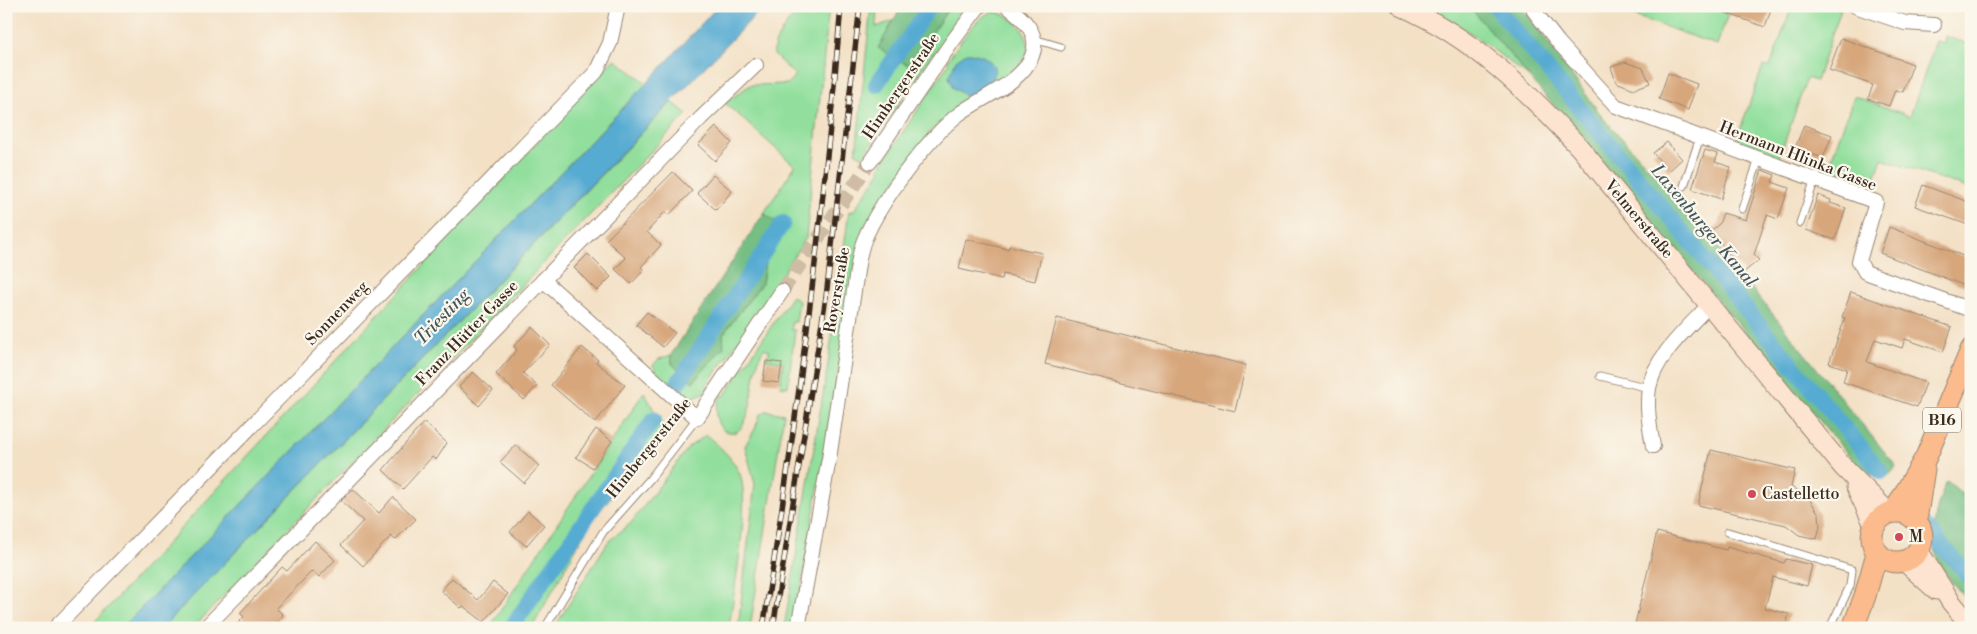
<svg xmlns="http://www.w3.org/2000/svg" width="1977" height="634" font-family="'Libre Bodoni',serif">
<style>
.green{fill:#92df9d;stroke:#66845e}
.forest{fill:#75be84;stroke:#587451}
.water{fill:#56abd2;stroke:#486a78}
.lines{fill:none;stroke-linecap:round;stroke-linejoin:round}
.canal{stroke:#56abd2;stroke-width:16}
.building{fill:#d7a67a}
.street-tunnel{stroke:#cebca4;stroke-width:14;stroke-dasharray:14 7;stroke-linecap:butt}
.lane-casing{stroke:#978572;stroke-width:9}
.street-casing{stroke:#978572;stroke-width:16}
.secondary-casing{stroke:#978572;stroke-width:21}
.primary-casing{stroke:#978572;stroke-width:23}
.lane{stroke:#fff;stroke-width:7}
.street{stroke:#fff;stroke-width:14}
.secondary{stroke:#fde4d1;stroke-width:19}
.primary{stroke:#fbbb8c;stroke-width:21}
.rail-casing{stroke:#3b2a1e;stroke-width:5.5}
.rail{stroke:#fbf7ec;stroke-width:4;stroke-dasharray:11;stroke-linecap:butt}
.poi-dot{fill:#d1495b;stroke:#fbf7ec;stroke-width:2}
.labels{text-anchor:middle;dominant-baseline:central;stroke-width:4.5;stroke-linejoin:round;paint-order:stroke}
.shield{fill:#fbf7ec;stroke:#75685c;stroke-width:1}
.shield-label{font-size:15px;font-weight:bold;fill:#3b2a1e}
.street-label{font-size:16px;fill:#3b2a1e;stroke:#fbf7ec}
.poi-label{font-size:16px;fill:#3b2a1e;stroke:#fbf7ec;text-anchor:start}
.water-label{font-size:18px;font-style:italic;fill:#44575d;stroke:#fbf7ec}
</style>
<rect width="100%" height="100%" fill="#fbf7ec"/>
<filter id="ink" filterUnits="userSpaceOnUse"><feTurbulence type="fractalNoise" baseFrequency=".02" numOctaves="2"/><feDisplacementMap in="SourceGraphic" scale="10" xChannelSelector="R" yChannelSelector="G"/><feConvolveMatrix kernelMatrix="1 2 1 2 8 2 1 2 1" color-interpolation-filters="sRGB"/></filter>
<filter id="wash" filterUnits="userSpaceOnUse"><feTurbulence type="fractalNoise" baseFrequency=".0096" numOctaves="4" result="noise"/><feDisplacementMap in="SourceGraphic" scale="20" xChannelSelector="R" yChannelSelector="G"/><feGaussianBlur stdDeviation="1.12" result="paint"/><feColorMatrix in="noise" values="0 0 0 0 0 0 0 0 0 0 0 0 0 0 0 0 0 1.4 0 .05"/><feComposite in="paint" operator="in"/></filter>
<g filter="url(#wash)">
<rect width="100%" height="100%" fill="#f3e0c5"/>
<g class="green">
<path d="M800,6H829L806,238L739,341L707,384L709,387C704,394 695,398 686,397L657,373L653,365L659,359L671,355L672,364L693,382L723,334L762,283L766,257L782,227L764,213L795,166L725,103L750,85L788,84L795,75L774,55C771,40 792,19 800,6Z"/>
<polygon points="871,6 877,6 876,27 893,21 879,48 910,66 950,6 965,6 935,53 933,53 863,157 856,153"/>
<polygon points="1427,6 1469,6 1529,77 1478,38"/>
<polygon points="1632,6 1731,6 1717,45 1629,14"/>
<polygon points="1792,6 1832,6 1841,9 1816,81 1807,78 1779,158 1736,141 1763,66 1770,67"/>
<path d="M993,12C1009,13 1028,29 1028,46C1028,53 1024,59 1020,65L932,129L863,228L794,628H784L828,364L849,211L853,212L881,170L879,168L949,63L947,61C957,48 976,15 993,12Z"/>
<polygon points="1945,36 1971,45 1971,189 1882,159 1872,185 1865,185 1826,174 1854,96 1910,116 1936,41 1944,43"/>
<polygon points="614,59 647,83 122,628 89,628"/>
<polygon points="672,102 687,114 193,628 162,628"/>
<path d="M792,296L799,301L796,322H792L791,330H795L788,387L780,386L783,362L766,359L770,351L764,348C749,371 757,415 737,432C714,436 713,410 721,395L724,396Z"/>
<polygon points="644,392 664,428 589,525 532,628 489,628"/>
<polygon points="766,411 784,414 750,628 738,628 755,484 745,446 755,429 760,415"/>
<path d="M706,435C719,446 731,456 739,472C752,497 733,596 729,628H554L608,542L631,523L689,447Z"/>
</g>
<g class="forest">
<polygon points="902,6 950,6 910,66 878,48"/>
<path d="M1469,6H1521L1604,119L1685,206L1896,466C1885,487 1873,475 1858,466Z"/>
<polygon points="764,213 782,227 766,257 762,283 723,334 724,347 693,382 672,364 671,355"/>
<path d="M1947,481L1971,501V604C1961,593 1943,573 1938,560C1929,536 1936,503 1947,481Z"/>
</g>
<g class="water">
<polygon points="718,6 764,6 162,628 122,628 647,83"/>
<path d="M966,53C978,52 1001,61 993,78C990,85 975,93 967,96L953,88L949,77L956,60Z"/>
</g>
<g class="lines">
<g class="canal">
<polyline points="1495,6 1881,472"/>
<polyline points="876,85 930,6"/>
<polyline points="676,386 783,223"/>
<polyline points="1926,527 1971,579"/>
<polyline points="511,628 654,419"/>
</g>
</g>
<g id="blocks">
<g class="building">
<polygon points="1712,6 1772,6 1765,27 1712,8"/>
<polygon points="1841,38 1913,64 1903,92 1895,90 1889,106 1868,99 1873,85 1829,70"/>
<polygon points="1625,62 1643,68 1650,83 1634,89 1616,82 1611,67"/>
<polygon points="1668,73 1697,84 1688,110 1659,99"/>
<polygon points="1804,125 1832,135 1823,158 1795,148"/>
<polygon points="716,127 732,143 715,161 698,145"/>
<polygon points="1667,142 1682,159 1669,171 1653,153"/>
<polygon points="1705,150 1718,154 1715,162 1731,167 1721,199 1692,189"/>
<polygon points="1762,170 1775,175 1772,182 1789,188 1778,219 1767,215 1754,255 1759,260 1744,272 1711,231 1719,224 1723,213 1746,220"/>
<polygon points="673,172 692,191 669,215 665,212 647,232 661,245 641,267 644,270 631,284 615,269 626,258 606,240"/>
<polygon points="713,175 732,191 716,210 697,193"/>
<polygon points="1923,185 1971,203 1971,226 1915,206"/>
<polygon points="1818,195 1831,200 1830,203 1846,208 1835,240 1806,230"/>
<polygon points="1889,227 1971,259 1971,278 1968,287 1880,253"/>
<polygon points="966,239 1008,249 1009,246 1042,253 1035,281 1003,274 1002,279 959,269"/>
<polygon points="588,254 611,277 597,291 574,268"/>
<polygon points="1851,292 1952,327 1943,352 1905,339 1902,348 1875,339 1867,362 1926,383 1917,407 1843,382 1847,369 1829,363 1845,318 1842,317"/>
<polygon points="647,312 675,333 663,347 636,325"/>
<polygon points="1057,318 1246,365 1235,411 1045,364"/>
<polygon points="532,327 550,345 523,373 537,386 524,400 496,374 517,350 514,346"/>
<polygon points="582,347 598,360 596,362 625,385 595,423 551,385"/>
<polygon points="766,361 782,363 779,383 763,381"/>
<polygon points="473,372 493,390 479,406 459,387"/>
<polygon points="424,422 447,443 436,460 432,457 403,489 383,470"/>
<polygon points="596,429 612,441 593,468 576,457"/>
<polygon points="516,445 539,466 524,483 500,462"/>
<polygon points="1711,450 1795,470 1791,487 1808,497 1819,514 1820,526 1817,539 1799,535 1786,525 1698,505"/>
<polygon points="353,489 379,513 393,497 416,519 395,540 391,536 363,566 341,545 363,521 341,501"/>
<polygon points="528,511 544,525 526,546 510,532"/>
<polygon points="1657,532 1726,550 1727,547 1784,563 1786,559 1812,565 1807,586 1773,577 1765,608 1789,614 1785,628 1634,628"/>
<polygon points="315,541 335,560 319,577 312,571 276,608 283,615 271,628 233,628 244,617 240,613 282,567 287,571"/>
<polygon points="452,578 478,600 493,582 508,594 484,622 463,606 461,608 441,591"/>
</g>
</g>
</g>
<g filter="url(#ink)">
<use href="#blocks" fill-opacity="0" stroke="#978572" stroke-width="1"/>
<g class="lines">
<polyline class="street-tunnel" points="782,291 870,162"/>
<defs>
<g id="lane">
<polyline points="1034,39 1061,47"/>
<polyline points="1684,186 1700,137"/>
<polyline points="1742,209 1759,159"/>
<polyline points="1800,223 1815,179"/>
<polyline points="1600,376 1649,388"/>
<polyline points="1728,532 1852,570 1850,586 1830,628"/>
<polyline points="545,628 603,532 650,479 697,418"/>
</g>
<g id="street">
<polyline points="1534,6 1534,11 1558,42 1616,106 1876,202 1859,261 1865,272 1971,310"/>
<polyline points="1855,6 1905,23 1934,25"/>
<polyline points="870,162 952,42 979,6"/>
<polyline points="543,280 697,418 782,291"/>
<path d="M1653,446C1650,428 1646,407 1649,388C1655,356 1688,328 1709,305"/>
<polyline points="55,628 596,72 610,43 618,6"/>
<polyline points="205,628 701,118 756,65"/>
<path d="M798,628L829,459L858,264C860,255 861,246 865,238C880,202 928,138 959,114C981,97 1021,84 1032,56C1041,34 1023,18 1007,6"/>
</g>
<g id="secondary">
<path d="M1401,6C1473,37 1528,92 1580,148L1843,467L1889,513"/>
<polyline points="1856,487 1874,525"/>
<polyline points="1918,550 1951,602 1971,626"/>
<polyline points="1904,561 1936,590"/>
</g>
<g id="primary">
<polyline points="1894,512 1926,457 1971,350"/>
<circle cx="1897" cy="537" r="25"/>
<polyline points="1916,521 1924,469"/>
<polyline points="1853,628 1865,596 1877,553"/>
</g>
</defs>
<use href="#lane" class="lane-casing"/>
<use href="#street" class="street-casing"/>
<use href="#secondary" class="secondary-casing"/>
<use href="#primary" class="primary-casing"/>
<use href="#lane" class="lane"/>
<use href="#street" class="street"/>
<use href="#secondary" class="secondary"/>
<use href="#primary" class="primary"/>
<defs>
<g id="rail">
<path d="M763,628C797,422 824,215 841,6"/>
<polyline points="773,628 826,297 860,6"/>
</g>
</defs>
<use href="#rail" class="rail-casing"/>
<use href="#rail" class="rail"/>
</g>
</g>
<g class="poi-dot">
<circle cx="1752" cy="494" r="5"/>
<circle cx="1899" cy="537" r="5"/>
</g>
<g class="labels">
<rect class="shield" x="1923" y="407.5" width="38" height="25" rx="4"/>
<g class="shield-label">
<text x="1942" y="420">B16</text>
</g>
<g class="street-label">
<text transform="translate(901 86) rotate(-56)">Himbergerstraße</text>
<text transform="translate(1798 156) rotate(21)">Hermann Hlinka Gasse</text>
<text transform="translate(1639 219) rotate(50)">Velmerstraße</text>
<text transform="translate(837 290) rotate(-80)">Royerstraße</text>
<text transform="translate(337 313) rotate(-46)">Sonnenweg</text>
<text transform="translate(467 333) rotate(-46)">Franz Hütter Gasse</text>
<text transform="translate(649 448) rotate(-51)">Himbergerstraße</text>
</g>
<g class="poi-label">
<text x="1762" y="494">Castelletto</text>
<text x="1909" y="537">M</text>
</g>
<g class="water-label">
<text transform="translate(1704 226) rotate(50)">Laxenburger Kanal</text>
<text transform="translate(442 317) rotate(-46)">Triesting</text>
</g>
</g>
<rect width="1977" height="634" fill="none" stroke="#fbf7ec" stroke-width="25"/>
</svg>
